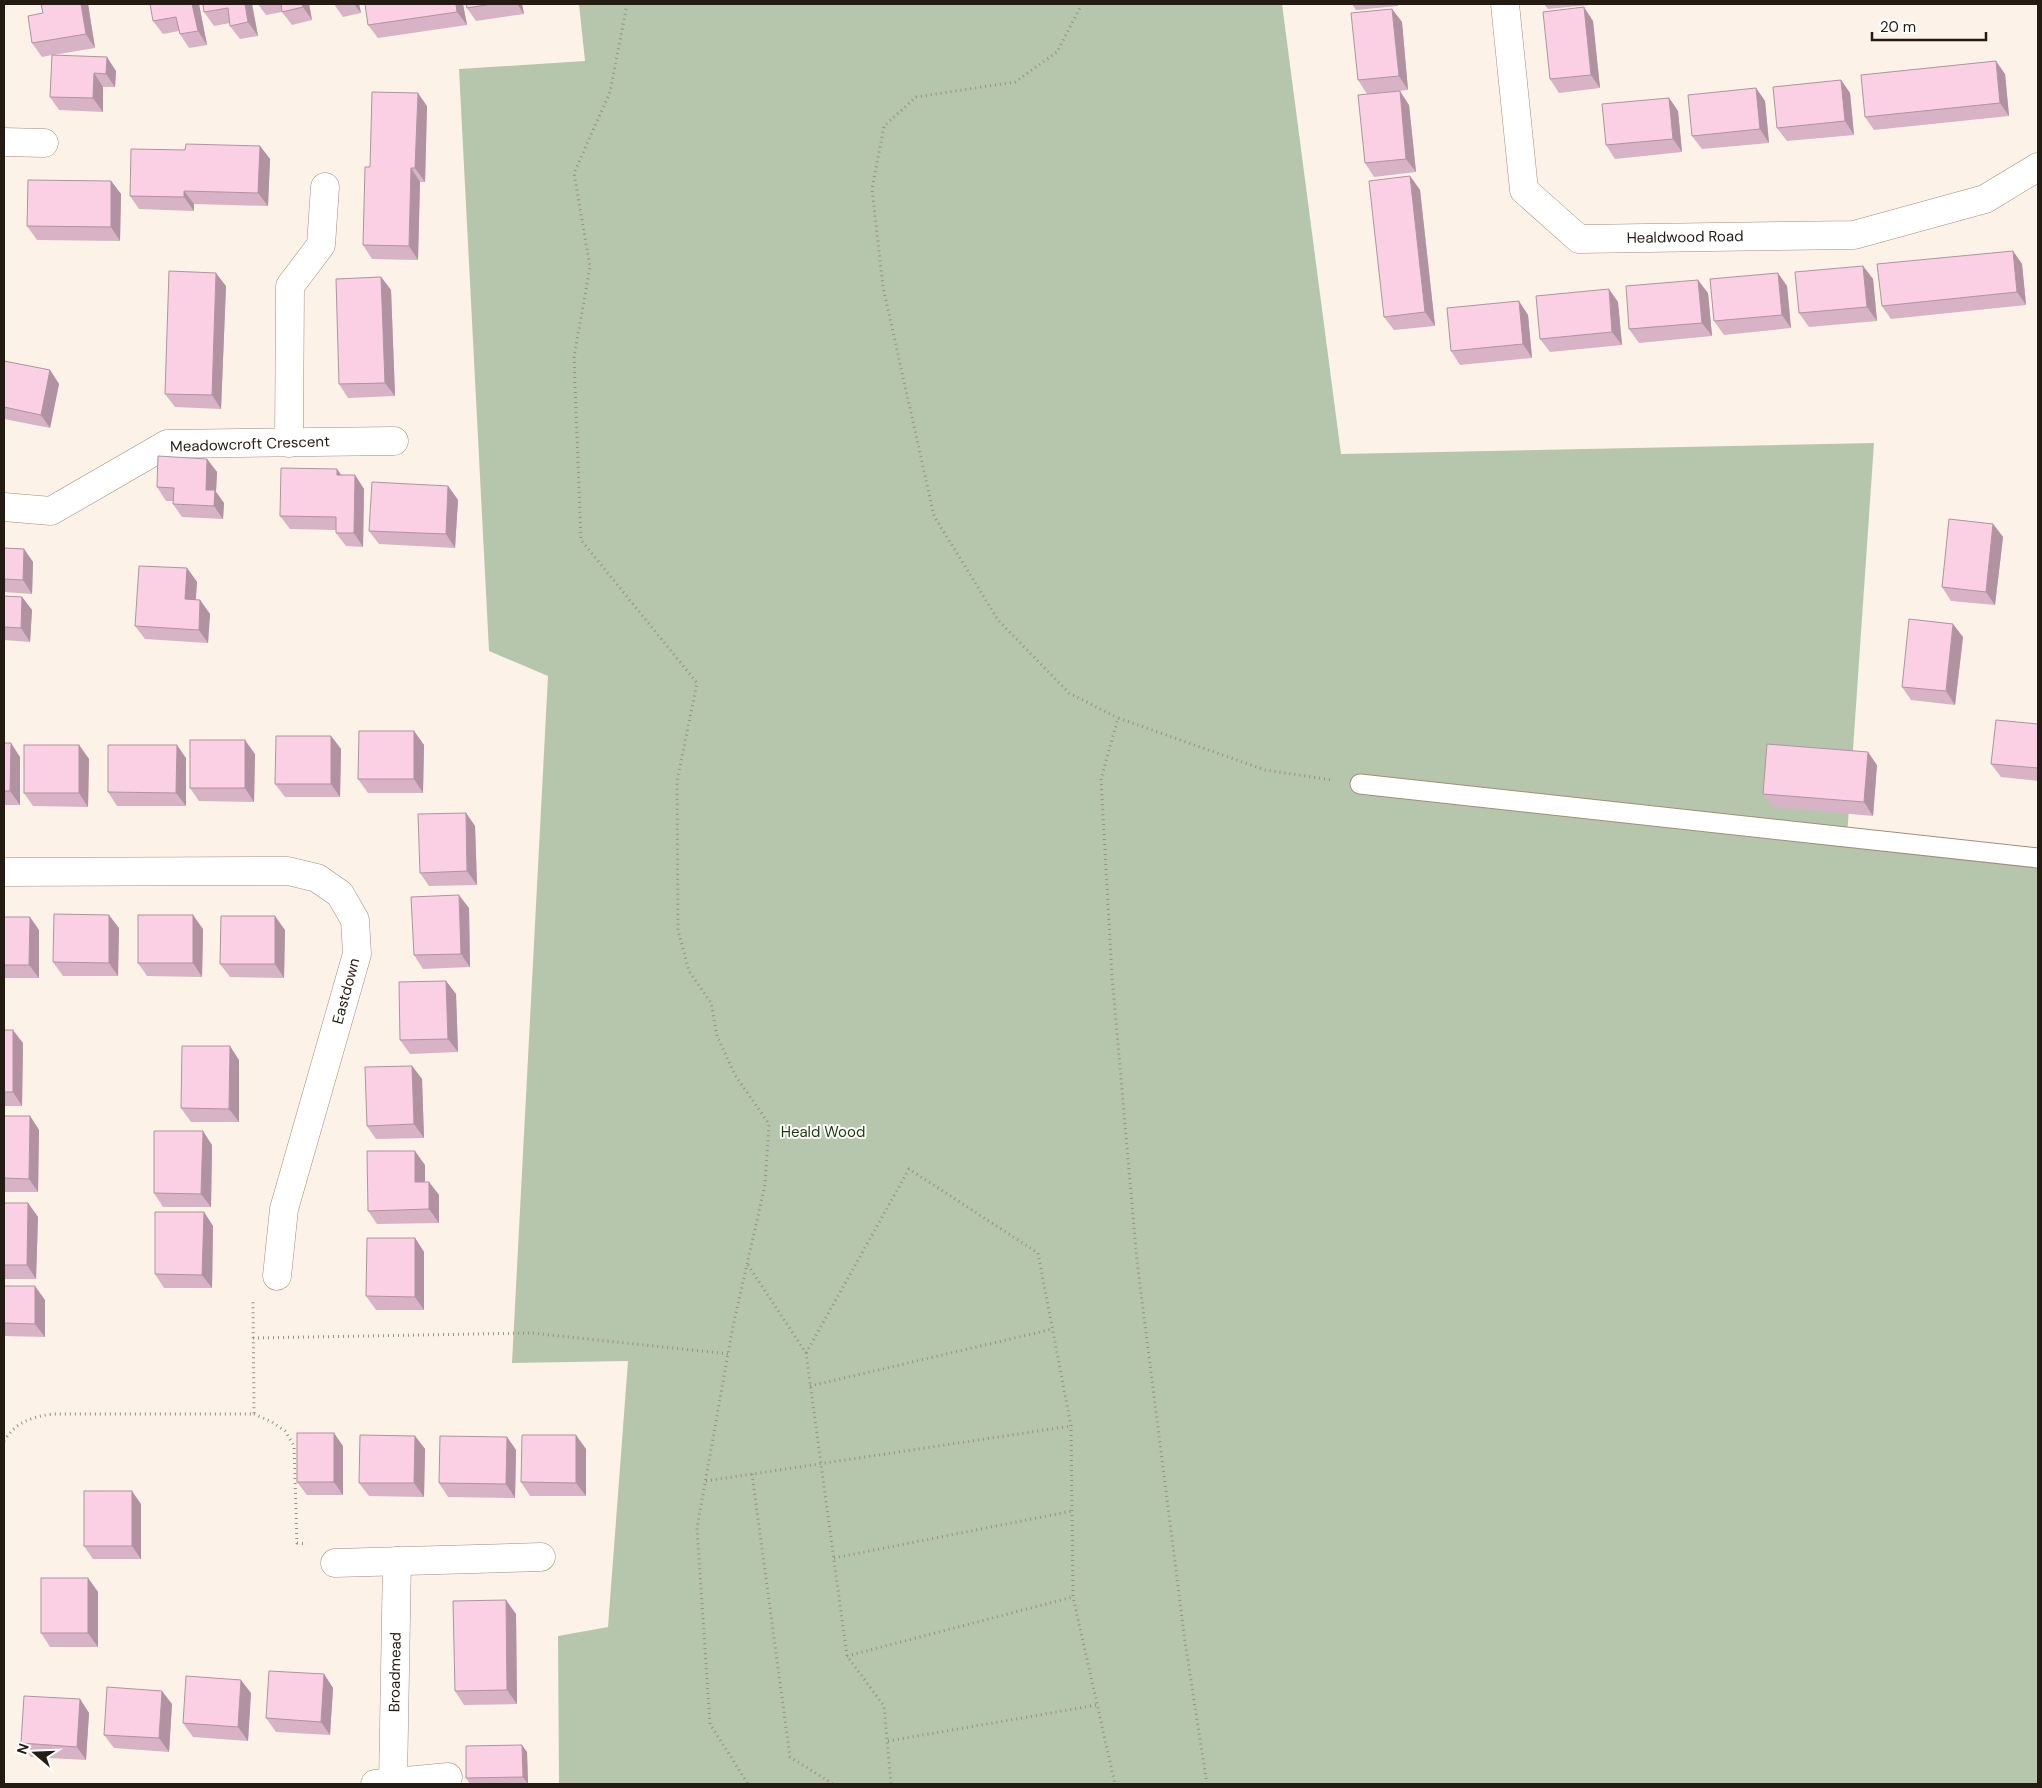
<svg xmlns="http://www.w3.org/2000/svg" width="2042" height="1788" font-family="'DM Sans',sans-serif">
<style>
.green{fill:#b6c6ad}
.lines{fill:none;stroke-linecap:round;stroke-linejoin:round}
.service-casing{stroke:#a58d76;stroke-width:21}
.minor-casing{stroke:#a58d76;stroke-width:29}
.path{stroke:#988e85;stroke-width:3;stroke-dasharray:1 4;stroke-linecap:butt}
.service{stroke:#fff;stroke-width:19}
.minor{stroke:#fff;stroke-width:28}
.wall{fill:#d8b3c5}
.shaded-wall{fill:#b092a0}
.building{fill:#fbd0e5;stroke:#b092a0}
.labels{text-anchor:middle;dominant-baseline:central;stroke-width:4;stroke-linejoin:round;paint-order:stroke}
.street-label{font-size:15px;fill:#241b12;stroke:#fff}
.park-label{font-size:15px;fill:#1e3b05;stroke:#fff}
</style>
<rect width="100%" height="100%" fill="#fdf2e8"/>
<polygon class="green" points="579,4 1282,4 1341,454 1874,443 1847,837 2038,854 2038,1784 559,1784 558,1636 608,1627 628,1361 512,1363 548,676 489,651 459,69 585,61"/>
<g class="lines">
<defs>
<polyline id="service" points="1360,784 2038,858"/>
<g id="minor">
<polyline points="1505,4 1524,190 1579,239 1854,235 1985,199 2038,167"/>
<polyline points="4,142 44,143"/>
<polyline points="289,443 290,286 321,245 325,187"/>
<polyline points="4,507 51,511 167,444 394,441"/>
<polyline points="4,872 288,871 317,878 340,894 355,920 357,954 284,1209 277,1276"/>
<polyline points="335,1563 541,1557"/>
<polyline points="393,1782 397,1561"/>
<polyline points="375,1784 448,1777"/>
</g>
</defs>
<use href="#service" class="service-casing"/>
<use href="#minor" class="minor-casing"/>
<g class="path">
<polyline points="627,4 610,92 574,173 590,267 574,357 581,540 697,683 677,781 678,930 689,971 711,1003 717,1036 735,1075 769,1124 765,1185 733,1326 697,1528 710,1724 748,1784"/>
<polyline points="1082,4 1057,52 1015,82 916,97 884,126 872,189 883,287 934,516 998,620 1069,693 1118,718"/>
<polyline points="748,1265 806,1353 847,1656 884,1706 891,1784"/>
<polyline points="253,1338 531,1333 729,1354"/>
<polyline points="806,1353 909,1169 1038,1253 1071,1426 1073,1597 1115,1784"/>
<polyline points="810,1386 1053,1329"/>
<polyline points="254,1414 272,1422 285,1431 294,1446 297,1543 307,1544"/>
<path d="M4,1441C16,1422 31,1417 53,1414H254L253,1301"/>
<polyline points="752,1474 790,1757 833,1784"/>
<polyline points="706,1481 1071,1426"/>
<polyline points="834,1558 1072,1511"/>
<polyline points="847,1656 1073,1597"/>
<polyline points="888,1741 1097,1705"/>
<polyline points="1207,1784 1185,1642 1137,1261 1112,976 1101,779 1118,718 1265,770 1332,780"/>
</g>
<use href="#service" class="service"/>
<use href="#minor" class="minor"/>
</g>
<g class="wall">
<polygon points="41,4 88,4 95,48 53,55 116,71 115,87 103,87 103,112 59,110 50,97 52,55 42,57 32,43 43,13"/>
<polygon points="199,4 207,45 189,48 180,34 179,31 163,34 153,21"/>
<polygon points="252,4 258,36 240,39 230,26 230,23 214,26 204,12"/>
<polygon points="258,4 309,4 312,20 292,25 282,12 266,15"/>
<polygon points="334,4 359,4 361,13 343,17"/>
<polygon points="463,4 467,25 378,38 368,25"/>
<polygon points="466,4 522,4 524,14 476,21 467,8"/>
<polygon points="1352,4 1398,4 1398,6 1356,10"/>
<polygon points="1544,4 1589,4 1589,5 1548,9"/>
<polygon points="1392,9 1402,22 1408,90 1367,94 1358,80"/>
<polygon points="1593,21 1600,88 1559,93 1550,79"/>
<polygon points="2005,74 2009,116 1874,130 1865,117"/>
<polygon points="1841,80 1850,93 1854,135 1787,141 1777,128"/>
<polygon points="1756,88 1765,101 1769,143 1702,149 1692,136"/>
<polygon points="1669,98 1678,111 1682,152 1615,159 1606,145"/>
<polygon points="1409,105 1416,172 1374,177 1365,163"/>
<polygon points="427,106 425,182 420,182 418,260 372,259 363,245 370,167"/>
<polygon points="260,146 270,159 268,206 194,204 194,211 139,209 130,196 185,150"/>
<polygon points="1410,176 1420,190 1435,326 1394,330 1384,317"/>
<polygon points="111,181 121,194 120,241 37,240 27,226"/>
<polygon points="2013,251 2022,264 2026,305 1891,319 1882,306"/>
<polygon points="1863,266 1873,279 1877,321 1809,327 1799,313"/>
<polygon points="381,277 391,290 395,396 348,398 339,384"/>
<polygon points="226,286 221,409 175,407 165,394"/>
<polygon points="1787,286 1791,328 1724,335 1714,321"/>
<polygon points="1708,293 1712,336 1639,343 1629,329"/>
<polygon points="1618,302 1622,345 1550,352 1540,339"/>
<polygon points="1528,315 1532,358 1460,365 1451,351"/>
<polygon points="4,361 50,370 59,384 50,428 4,419"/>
<polygon points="207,459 217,472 216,492 224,503 223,519 182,517 173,504 173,501 166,501 157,487"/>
<polygon points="342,475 355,475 364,489 363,547 346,546 336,533 336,530 290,529 280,516"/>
<polygon points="448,486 458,500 455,548 379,544 369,531"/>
<polygon points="1993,524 2003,537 1995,605 1951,601 1942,587"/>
<polygon points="4,548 24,549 33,562 32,594 4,592"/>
<polygon points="187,568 197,582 195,600 200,600 210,614 208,643 145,639 135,626"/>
<polygon points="4,596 22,597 32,610 30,642 4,640"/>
<polygon points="1963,637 1955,705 1911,700 1902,687"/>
<polygon points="2038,724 2038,781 2001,777 1991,764"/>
<polygon points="414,731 424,745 423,793 368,793 358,779"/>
<polygon points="331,736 341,749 340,797 285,797 275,784"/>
<polygon points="4,743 20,757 20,805 4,805"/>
<polygon points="79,745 89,759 88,807 33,806 24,793"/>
<polygon points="255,754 254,802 199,801 190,788"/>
<polygon points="186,758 186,806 117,806 108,792"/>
<polygon points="1877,765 1873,816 1773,807 1763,794"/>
<polygon points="466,813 475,826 477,885 429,886 420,873"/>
<polygon points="469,908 470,967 423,969 414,955"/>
<polygon points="4,917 39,930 39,978 4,978"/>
<polygon points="119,928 118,976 63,976 53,962"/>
<polygon points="203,929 202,977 147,976 138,963"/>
<polygon points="285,930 284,978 230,977 220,964"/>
<polygon points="446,981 456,994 458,1052 410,1054 400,1040"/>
<polygon points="4,1030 23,1043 22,1106 4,1106"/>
<polygon points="239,1060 239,1122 191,1122 181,1108"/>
<polygon points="412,1066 422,1079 424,1138 376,1139 367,1126"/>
<polygon points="4,1116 30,1116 39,1130 38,1192 4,1192"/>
<polygon points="212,1145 211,1207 163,1207 154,1193"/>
<polygon points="425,1165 425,1182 429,1182 439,1195 439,1223 377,1224 368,1211"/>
<polygon points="4,1203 28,1203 38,1217 36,1279 4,1279"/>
<polygon points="204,1212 213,1226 212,1288 164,1288 155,1274"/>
<polygon points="415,1238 424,1252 424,1310 376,1310 366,1296"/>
<polygon points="4,1286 45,1300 45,1337 4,1336"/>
<polygon points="415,1436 425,1449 424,1497 369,1496 359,1483"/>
<polygon points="507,1437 516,1450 515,1498 448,1497 439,1483"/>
<polygon points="343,1446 343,1495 307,1495 297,1482"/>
<polygon points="586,1449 586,1496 530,1496 521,1482"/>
<polygon points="141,1504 141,1559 93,1559 84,1546"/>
<polygon points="88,1578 98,1592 98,1647 50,1647 41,1633"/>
<polygon points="516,1614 517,1704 464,1705 455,1691"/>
<polygon points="324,1674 333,1688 330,1735 276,1732 266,1718"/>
<polygon points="251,1693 248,1741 193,1737 183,1723"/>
<polygon points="80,1699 89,1713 86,1760 31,1757 21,1743"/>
<polygon points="172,1704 169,1752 114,1748 104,1735"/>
<polygon points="527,1752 528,1784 470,1784 466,1778"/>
</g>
<g class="shaded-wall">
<polygon points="81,4 88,4 95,48 86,34"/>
<polygon points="192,4 199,4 207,45 198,31"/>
<polygon points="245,4 252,4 258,36 248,22"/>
<polygon points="302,4 309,4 312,20 303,7"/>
<polygon points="354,4 359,4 361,13"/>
<polygon points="456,4 463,4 467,25 457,12"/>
<polygon points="517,4 522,4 524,14"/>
<polygon points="1584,7 1593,21 1600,88 1591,75"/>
<polygon points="1392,9 1402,22 1408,90 1399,76"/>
<polygon points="107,57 116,71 115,87 106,74"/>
<polygon points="1996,61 2005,74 2009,116 2000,103"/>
<polygon points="94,73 103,87 103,112 93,98"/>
<polygon points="1841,80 1850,93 1854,135 1845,121"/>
<polygon points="1756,88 1765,101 1769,143 1760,129"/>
<polygon points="1400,91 1409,105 1416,172 1406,159"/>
<polygon points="418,93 427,106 425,182 415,168"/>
<polygon points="1669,98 1678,111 1682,152 1673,139"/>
<polygon points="260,146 270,159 268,206 258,193"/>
<polygon points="411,168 420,182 418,260 409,246"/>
<polygon points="1410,176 1420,190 1435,326 1425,312"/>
<polygon points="111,181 121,194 120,241 111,227"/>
<polygon points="184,191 194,204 194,211 184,197"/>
<polygon points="2013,251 2022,264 2026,305 2017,292"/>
<polygon points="1863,266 1873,279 1877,321 1867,307"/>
<polygon points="216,273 226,286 221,409 212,395"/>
<polygon points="1778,273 1787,286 1791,328 1782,315"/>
<polygon points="381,277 391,290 395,396 385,383"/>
<polygon points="1698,280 1708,293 1712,336 1702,323"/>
<polygon points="1609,289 1618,302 1622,345 1612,332"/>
<polygon points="1519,301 1528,315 1532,358 1523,344"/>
<polygon points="50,370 59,384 50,428 41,415"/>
<polygon points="207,459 217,472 216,492 224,503 223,519 214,506 206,490"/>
<polygon points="337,469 347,483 337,475"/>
<polygon points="355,475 364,489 363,547 354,533"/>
<polygon points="448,486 458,500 455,548 446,534"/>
<polygon points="1993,524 2003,537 1995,605 1986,592"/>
<polygon points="24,549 33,562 32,594 23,580"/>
<polygon points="187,568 197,582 195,613 185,599"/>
<polygon points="22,597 32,610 30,642 21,628"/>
<polygon points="200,600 210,614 208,643 199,630"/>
<polygon points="1953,624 1963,637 1955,705 1946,691"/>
<polygon points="414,731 424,745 423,793 414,779"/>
<polygon points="331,736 341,749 340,797 331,784"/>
<polygon points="245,740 255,754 254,802 245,788"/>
<polygon points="11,743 20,757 20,805 10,791"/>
<polygon points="79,745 89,759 88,807 79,793"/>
<polygon points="177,745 186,758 186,806 176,793"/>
<polygon points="1868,752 1877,765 1873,816 1864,802"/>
<polygon points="466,813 475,826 477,885 467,871"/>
<polygon points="459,895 469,908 470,967 461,954"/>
<polygon points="109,915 119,928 118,976 109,963"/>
<polygon points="193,915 203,929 202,977 193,963"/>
<polygon points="275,916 285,930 284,978 275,964"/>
<polygon points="30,917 39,930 39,978 29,965"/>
<polygon points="446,981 456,994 458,1052 448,1039"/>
<polygon points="13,1030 23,1043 22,1106 13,1092"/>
<polygon points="230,1046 239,1060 239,1122 229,1109"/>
<polygon points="412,1066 422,1079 424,1138 414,1124"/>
<polygon points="30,1116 39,1130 38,1192 29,1179"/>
<polygon points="203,1131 212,1145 211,1207 201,1194"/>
<polygon points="415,1151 425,1165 425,1196 415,1182"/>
<polygon points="429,1182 439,1195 439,1223 429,1209"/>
<polygon points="28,1203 38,1217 36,1279 27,1265"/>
<polygon points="204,1212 213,1226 212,1288 202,1275"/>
<polygon points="415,1238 424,1252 424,1310 415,1297"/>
<polygon points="35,1286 45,1300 45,1337 35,1324"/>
<polygon points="334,1433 343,1446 343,1495 334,1482"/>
<polygon points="576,1435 586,1449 586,1496 576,1483"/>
<polygon points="415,1436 425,1449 424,1497 414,1483"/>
<polygon points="507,1437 516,1450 515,1498 506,1484"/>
<polygon points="132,1491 141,1504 141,1559 132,1546"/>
<polygon points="88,1578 98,1592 98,1647 88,1633"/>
<polygon points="506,1600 516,1614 517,1704 507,1690"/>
<polygon points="324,1674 333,1688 330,1735 321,1722"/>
<polygon points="241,1680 251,1693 248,1741 238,1727"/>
<polygon points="162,1691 172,1704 169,1752 159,1738"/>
<polygon points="80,1699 89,1713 86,1760 77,1747"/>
<polygon points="522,1745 527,1752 528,1784 523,1777"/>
</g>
<g class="building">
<polygon points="41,4 81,4 86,34 32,43 28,16 43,13"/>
<polygon points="150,4 192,4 198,31 180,34 176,17 153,21"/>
<polygon points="203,4 245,4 248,22 230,26 228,8 204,12"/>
<polygon points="281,4 302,4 303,7 282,12"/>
<polygon points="365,4 456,4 457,12 368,25"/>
<polygon points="466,4 492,4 467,8"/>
<polygon points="1584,7 1591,75 1550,79 1543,12"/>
<polygon points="1392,9 1399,76 1358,80 1351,13"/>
<polygon points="52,55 107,57 106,74 94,73 93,98 50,97"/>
<polygon points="1996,61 2000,103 1865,117 1861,75"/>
<polygon points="1841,80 1845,121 1777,128 1773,87"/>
<polygon points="1756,88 1760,129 1692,136 1688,95"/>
<polygon points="1400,91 1406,159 1365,163 1358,95"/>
<polygon points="372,92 418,93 415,168 411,168 409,246 363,245 365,167 370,167"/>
<polygon points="1669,98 1673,139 1606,145 1602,104"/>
<polygon points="186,144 260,146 258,193 184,191 184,197 130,196 131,149 185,150"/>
<polygon points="1410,176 1425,312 1384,317 1369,181"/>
<polygon points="28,180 111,181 111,227 27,226"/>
<polygon points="2013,251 2017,292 1882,306 1877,264"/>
<polygon points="1863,266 1867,307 1799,313 1795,272"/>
<polygon points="169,271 216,273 212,395 165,394"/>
<polygon points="1778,273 1782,315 1714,321 1710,279"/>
<polygon points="381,277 385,383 339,384 336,279"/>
<polygon points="1698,280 1702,323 1629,329 1626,286"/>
<polygon points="1609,289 1612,332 1540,339 1536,296"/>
<polygon points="1519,301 1523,344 1451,351 1447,308"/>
<polygon points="4,361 50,370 41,415 4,407"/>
<polygon points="158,456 207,459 206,490 215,490 214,506 173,504 174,488 157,487"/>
<polygon points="281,468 337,469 337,475 355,475 354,533 336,533 336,517 280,516"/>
<polygon points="372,482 448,486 446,534 369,531"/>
<polygon points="1949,519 1993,524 1986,592 1942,587"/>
<polygon points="4,548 24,549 23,580 4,579"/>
<polygon points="139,566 187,568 185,599 200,600 199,630 135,626"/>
<polygon points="4,596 22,597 21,628 4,627"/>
<polygon points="1909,619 1953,624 1946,691 1902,687"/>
<polygon points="1996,720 2038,724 2038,768 1991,764"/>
<polygon points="359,731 414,731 414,779 358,779"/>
<polygon points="276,736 331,736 331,784 275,784"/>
<rect x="190" y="740" width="55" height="48"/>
<polygon points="4,743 11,743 10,791 4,791"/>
<polygon points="1767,744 1868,752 1864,802 1763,794"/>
<rect x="24" y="745" width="55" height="48"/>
<polygon points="108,745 177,745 176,793 108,792"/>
<polygon points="466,813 467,871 420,873 418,814"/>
<polygon points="459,895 461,954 414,955 411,897"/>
<polygon points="54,914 109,915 109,963 53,962"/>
<rect x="138" y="915" width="55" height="48"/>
<polygon points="221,916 275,916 275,964 220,964"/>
<polygon points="4,917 30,917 29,965 4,965"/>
<polygon points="446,981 448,1039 400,1040 399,982"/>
<rect x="4" y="1030" width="9" height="62"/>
<polygon points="182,1046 230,1046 229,1109 181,1108"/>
<polygon points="412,1066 414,1124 367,1126 365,1067"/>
<polygon points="4,1116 30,1116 29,1179 4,1178"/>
<polygon points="154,1131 203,1131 201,1194 154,1193"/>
<polygon points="367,1151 415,1151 415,1182 429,1182 429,1209 368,1211"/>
<polygon points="4,1203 28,1203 27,1265 4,1265"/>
<polygon points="155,1212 204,1212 202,1275 155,1274"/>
<polygon points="367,1238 415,1238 415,1297 366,1296"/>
<polygon points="4,1286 35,1286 35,1324 4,1323"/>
<rect x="297" y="1433" width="37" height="49"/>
<polygon points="360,1435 415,1436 414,1483 359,1483"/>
<polygon points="522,1435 576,1435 576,1483 521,1482"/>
<polygon points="440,1436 507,1437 506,1484 439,1483"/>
<rect x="84" y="1491" width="48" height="55"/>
<rect x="41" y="1578" width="47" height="55"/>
<polygon points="506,1600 507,1690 455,1691 453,1601"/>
<polygon points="269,1671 324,1674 321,1722 266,1718"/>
<polygon points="186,1676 241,1680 238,1727 183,1723"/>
<polygon points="107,1687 162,1691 159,1738 104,1735"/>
<polygon points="24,1696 80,1699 77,1747 21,1743"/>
<polygon points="522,1745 523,1777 466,1778 466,1746"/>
</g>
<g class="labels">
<g class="street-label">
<text transform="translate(1685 237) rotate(-1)">Healdwood Road</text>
<text transform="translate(250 444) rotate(-2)">Meadowcroft Crescent</text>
<text transform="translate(346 991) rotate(-75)">Eastdown</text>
<text transform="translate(395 1672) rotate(-89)">Broadmead</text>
</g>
<g class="park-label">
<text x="823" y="1132">Heald Wood</text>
</g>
</g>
<rect width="2042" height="1788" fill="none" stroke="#241b12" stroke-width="10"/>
<g transform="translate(35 1753) rotate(289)" stroke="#ffffff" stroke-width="4" paint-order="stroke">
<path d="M0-4L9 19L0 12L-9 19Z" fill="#241b12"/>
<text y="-8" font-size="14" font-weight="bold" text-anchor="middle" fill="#241b12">N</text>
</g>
<path d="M1872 32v8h114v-8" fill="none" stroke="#241b12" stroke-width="2.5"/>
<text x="1880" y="32" font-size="15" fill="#241b12" stroke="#ffffff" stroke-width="4" paint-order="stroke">20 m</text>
</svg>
